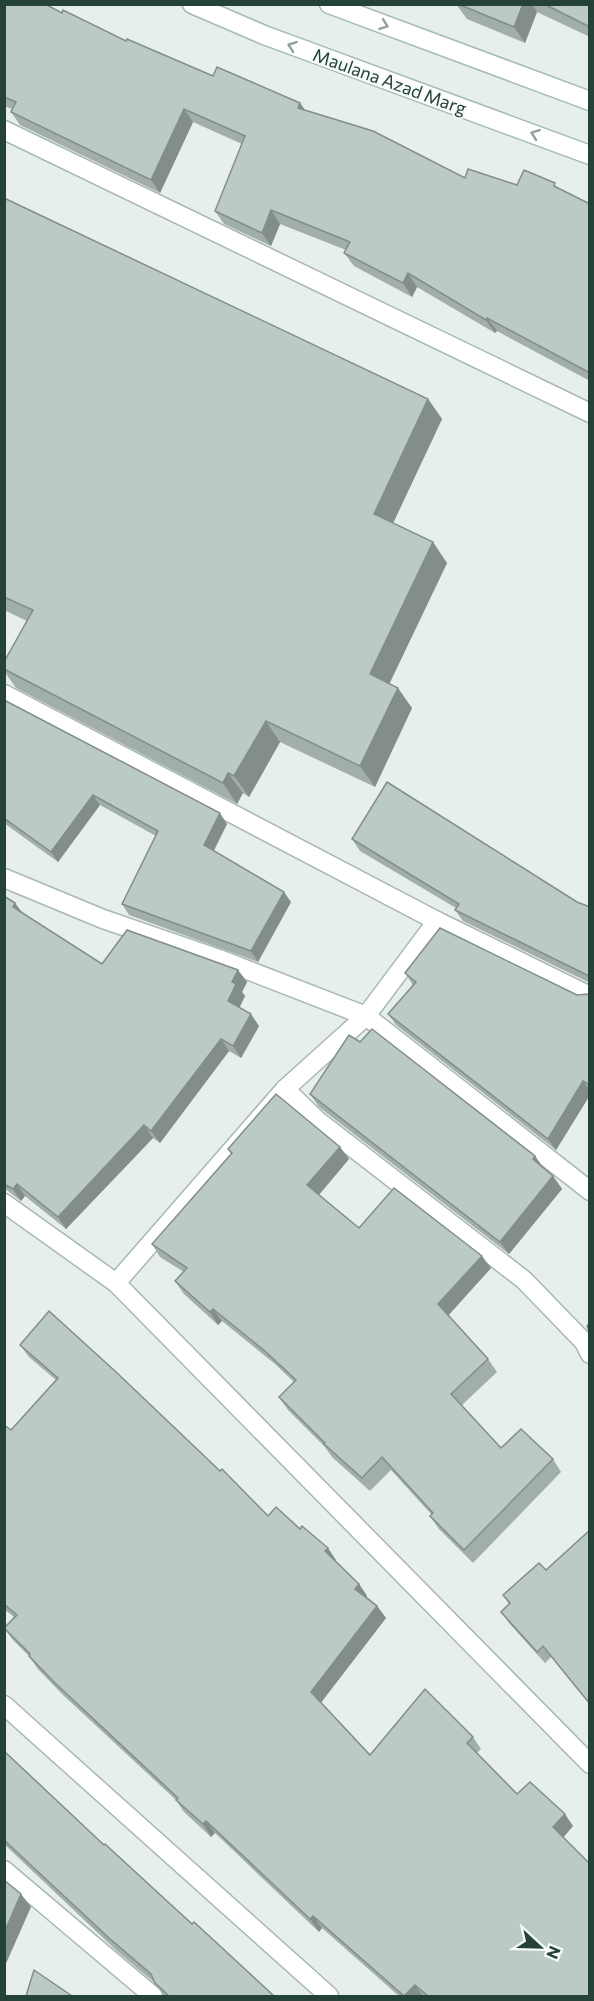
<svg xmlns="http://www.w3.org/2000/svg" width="594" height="2001" font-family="Commissioner,sans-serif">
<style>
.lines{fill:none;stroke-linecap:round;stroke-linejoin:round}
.minor-casing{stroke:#a8b8b2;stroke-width:21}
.tertiary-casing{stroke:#a8b8b2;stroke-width:21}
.secondary-casing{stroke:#a4bbb3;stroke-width:21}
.minor{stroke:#fff;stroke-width:18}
.tertiary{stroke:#fff;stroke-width:18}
.secondary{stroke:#fff;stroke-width:18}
.wall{fill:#a1aea9}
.shaded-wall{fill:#838d89}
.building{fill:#bbcac4;stroke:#838d89;stroke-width:1.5}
.oneway{stroke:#92a09c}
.labels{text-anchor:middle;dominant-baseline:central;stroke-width:4.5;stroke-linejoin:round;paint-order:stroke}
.street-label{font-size:18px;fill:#24423a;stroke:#f7fbf9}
</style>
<rect width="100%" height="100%" fill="#e6efeb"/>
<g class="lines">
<defs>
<g id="minor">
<polyline points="4,130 590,413"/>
<polyline points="4,694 437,921 590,996"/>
<polyline points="4,878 103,919 219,959 366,1016 590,1191"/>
<polyline points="285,1089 317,1120 524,1280 584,1342 590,1354"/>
<polyline points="116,1283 285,1089 366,1016 437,921"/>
<polyline points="4,1705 329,1996"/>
<polyline points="4,1870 153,1996"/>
</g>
<polyline id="tertiary" points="4,1203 116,1283 590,1764"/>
<g id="secondary">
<polyline points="192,4 264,35 590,155"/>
<polyline points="329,4 590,101"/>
</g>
</defs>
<use href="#minor" class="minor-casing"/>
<use href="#tertiary" class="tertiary-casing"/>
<use href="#secondary" class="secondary-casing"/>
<use href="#minor" class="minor"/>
<use href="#tertiary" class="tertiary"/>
<use href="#secondary" class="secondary"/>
</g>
<g class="wall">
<polygon points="4,4 62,13 126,41 213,76 300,103 305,110 465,178 517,185 558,188 590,204 590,381 497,331 495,333 417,287 412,297 354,266 344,253 346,250 280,224 271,246 224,224 215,211 242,144 193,122 160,193 20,125 11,112 12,109 4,106"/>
<polygon points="456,4 590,4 590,37 537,12 525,43 467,19"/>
<polygon points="4,198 428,399 442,419 393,523 447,563 389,684 412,708 375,787 280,742 249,797 243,793 237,804 16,688 4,671 4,662 27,621 4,610"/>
<polygon points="4,700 227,824 214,851 291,902 258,962 129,915 122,904 156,836 100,805 58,862 4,823"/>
<polygon points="352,839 577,902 590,907 590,983 463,921 455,910 456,908 360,851"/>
<polygon points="4,896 15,903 21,912 102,964 238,970 247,982 242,992 245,996 239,1007 259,1026 241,1058 229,1051 160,1143 153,1138 66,1229 25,1196 21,1201 4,1188"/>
<polygon points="405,973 577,995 588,994 590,993 590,1095 556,1150 396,1025 388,1014 413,985"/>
<polygon points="310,1094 535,1156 542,1166 553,1176 562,1189 509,1254 319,1107"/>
<polygon points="228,1149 349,1159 319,1195 359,1228 491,1268 448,1315 488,1359 497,1372 462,1405 501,1448 553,1459 561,1472 473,1563 439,1529 430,1516 432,1515 391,1470 370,1491 332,1457 325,1447 288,1410 279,1397 294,1382 275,1364 222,1321 218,1325 184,1294 175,1281 184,1272 160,1257 152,1244 231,1154"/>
<polygon points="20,1345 220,1471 268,1516 300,1529 336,1560 335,1561 359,1584 367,1596 367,1597 377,1606 386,1618 321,1702 370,1755 473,1737 481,1749 477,1753 517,1794 573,1826 563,1837 590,1996 399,1996 322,1928 319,1932 215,1833 211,1837 184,1812 176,1800 62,1694 37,1668 30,1657 13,1640 4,1628 14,1617 4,1609 4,1425 11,1430 56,1380 29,1357"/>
<polygon points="590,1530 590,1705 551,1657 545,1663 509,1623 501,1612 509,1604 503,1595 546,1570"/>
<polygon points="4,1751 104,1845 274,1996 164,1996 155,1983 118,1952 4,1844"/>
</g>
<g class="shaded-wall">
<polygon points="523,4 532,4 537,12 525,43 514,27"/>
<polygon points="300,103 309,116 298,108"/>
<polygon points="184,109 193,122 160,193 151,180"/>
<polygon points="271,210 280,224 271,246 262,233"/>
<polygon points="408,273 417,287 412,297 403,283"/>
<polygon points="487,318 497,331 495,333 486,320"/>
<polygon points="428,399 442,419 388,534 374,514"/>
<polygon points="433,542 447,563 384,695 370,674"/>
<polygon points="398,688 412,708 375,787 360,766"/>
<polygon points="266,721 280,742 249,797 234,776"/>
<polygon points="228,773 243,793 237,804 223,783"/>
<polygon points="93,795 100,805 58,862 51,852"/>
<polygon points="220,813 227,824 211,855 204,845"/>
<polygon points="284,892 291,902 258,962 251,951"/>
<polygon points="15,903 24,915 13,907"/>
<polygon points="238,970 247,982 242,992 245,996 237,1013 228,1001 232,982"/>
<polygon points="251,1014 259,1026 241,1058 233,1046"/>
<polygon points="221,1039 229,1051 160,1143 151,1131"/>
<polygon points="583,1081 590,1090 590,1095 556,1150 548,1139"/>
<polygon points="144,1125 153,1138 66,1229 58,1217"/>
<polygon points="340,1147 349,1159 316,1198 307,1185"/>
<polygon points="535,1156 544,1169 533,1159"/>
<polygon points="553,1176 562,1189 509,1254 500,1242"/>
<polygon points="17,1184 25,1196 21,1201 13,1189"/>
<polygon points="482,1256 491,1268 447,1317 438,1304"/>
<polygon points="213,1309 222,1321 218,1325 210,1312"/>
<polygon points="328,1548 336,1560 334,1563 325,1551"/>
<polygon points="359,1584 367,1596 364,1601 355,1589"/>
<polygon points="377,1606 386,1618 320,1704 311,1692"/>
<polygon points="565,1814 573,1826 562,1839 553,1827"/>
<polygon points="206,1821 215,1833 211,1837 203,1824"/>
<polygon points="21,1894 31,1907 4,1968 4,1933"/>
<polygon points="313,1916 322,1928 319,1932 310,1919"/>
<polygon points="415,1985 423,1996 404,1996"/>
</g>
<g class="building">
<polygon points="4,4 45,4 62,13 63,10 126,41 127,39 213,76 217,67 300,103 298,108 373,131 465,178 468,169 517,185 524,170 555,183 554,186 590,204 590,373 487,318 486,320 408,273 403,283 344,253 350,242 271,210 262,233 215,211 245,136 184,109 151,180 11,112 16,102 4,97"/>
<polygon points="458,4 523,4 514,27"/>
<polygon points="544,4 590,4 590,27"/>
<polygon points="4,198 428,399 374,514 433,542 370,674 398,688 360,766 266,721 234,776 228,773 223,783 4,669 4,662 33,610 4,597"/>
<polygon points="4,700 220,813 204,845 284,892 251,951 122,904 158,831 93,795 51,852 4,818"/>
<polygon points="387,782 577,902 590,907 590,977 587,975 455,910 459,904 352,839"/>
<polygon points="4,896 15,903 13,907 102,964 127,930 238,970 232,982 236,984 228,1001 251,1014 233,1046 221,1039 151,1131 144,1125 58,1217 17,1184 13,1189 4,1184"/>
<polygon points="440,928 577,995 588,994 590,993 590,1085 583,1081 548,1139 388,1014 416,982 405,973"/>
<polygon points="372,1029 535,1156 533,1159 553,1176 500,1242 310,1094 349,1035 360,1042"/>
<polygon points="276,1094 340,1147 307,1185 359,1228 394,1188 482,1256 438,1304 488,1359 451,1394 501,1448 521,1429 553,1459 464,1550 430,1516 433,1513 382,1457 362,1478 324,1444 325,1443 279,1397 296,1380 266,1352 213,1309 210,1312 175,1281 187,1268 152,1244 232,1153 228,1149"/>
<polygon points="49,1311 115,1371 220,1471 222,1469 268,1516 276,1507 300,1529 302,1526 328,1548 325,1551 359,1584 355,1589 377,1606 311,1692 370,1755 425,1689 473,1737 467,1743 517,1794 530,1782 565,1814 553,1827 590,1864 590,1996 428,1996 415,1985 404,1996 313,1916 310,1919 206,1821 203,1824 176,1800 178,1798 54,1682 29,1656 30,1654 4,1628 17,1615 4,1604 4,1425 11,1430 58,1378 20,1345"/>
<polygon points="590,1323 590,1333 587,1326"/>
<polygon points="590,1530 590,1704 543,1646 537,1652 501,1612 510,1603 503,1595 539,1563 546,1570"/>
<polygon points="4,1751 104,1845 105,1844 192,1924 194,1922 274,1996 169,1996 155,1983 151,1974 109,1938 4,1840"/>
<polygon points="4,1880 21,1894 4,1933"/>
<polygon points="34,1970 72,1996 26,1996"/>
</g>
<defs><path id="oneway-chevron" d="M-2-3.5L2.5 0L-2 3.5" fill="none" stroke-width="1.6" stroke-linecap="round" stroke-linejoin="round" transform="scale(1.5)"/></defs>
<g class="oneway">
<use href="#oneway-chevron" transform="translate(384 25) rotate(20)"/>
<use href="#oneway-chevron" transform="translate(292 46) rotate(-160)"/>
<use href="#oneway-chevron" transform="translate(535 134) rotate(-160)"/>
</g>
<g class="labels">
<g class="street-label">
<text transform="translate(390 81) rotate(20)">Maulana Azad Marg</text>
</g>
</g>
<rect width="594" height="2001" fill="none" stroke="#24423a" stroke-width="12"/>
<g transform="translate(540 1947) rotate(112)" stroke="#f7fbf9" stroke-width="4.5" paint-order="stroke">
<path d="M0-4.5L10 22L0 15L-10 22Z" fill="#24423a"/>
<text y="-9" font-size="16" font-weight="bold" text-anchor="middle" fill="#24423a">N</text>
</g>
</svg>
